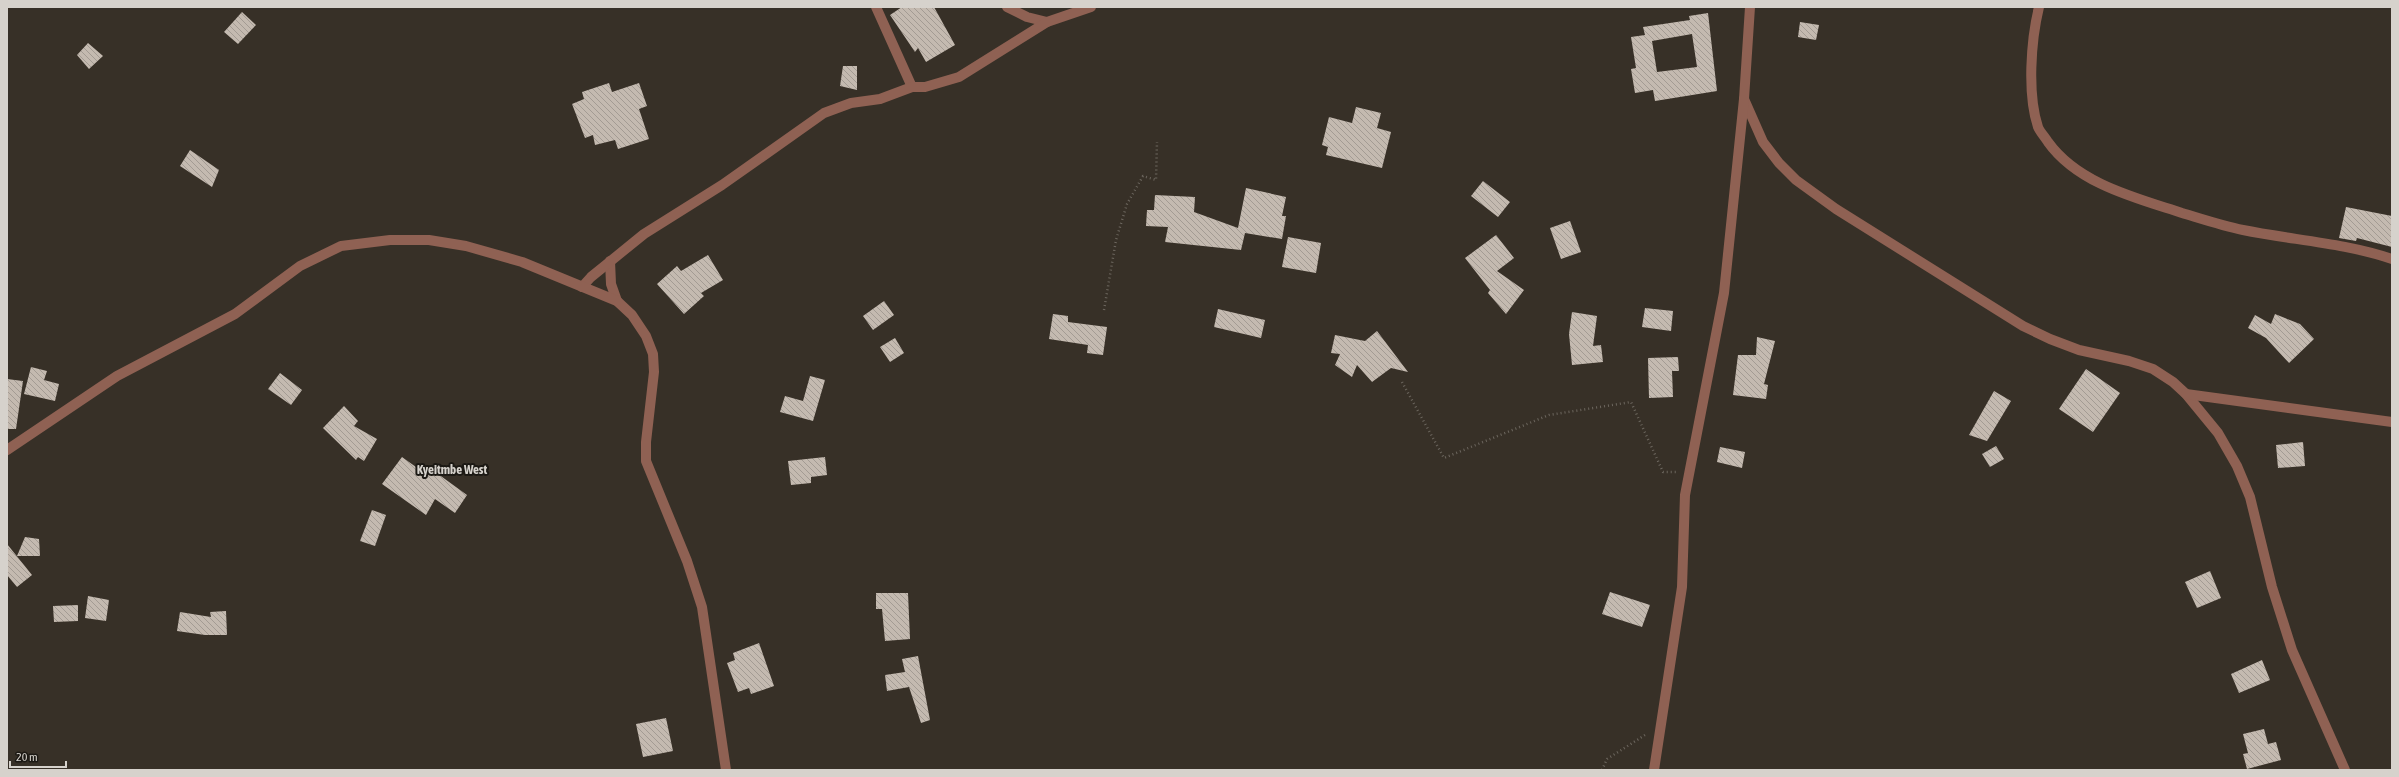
<svg xmlns="http://www.w3.org/2000/svg" width="2399" height="777" font-family="'Asap Condensed',sans-serif">
<style>
.building{fill:url(#building-back-hatch);fill-rule:evenodd}
.lines{fill:none;stroke-linecap:round;stroke-linejoin:round}
.path{stroke:#6c665e;stroke-width:2.5;stroke-dasharray:1 3;stroke-linecap:butt}
.minor{stroke:#8f6153;stroke-width:10}
.labels{text-anchor:middle;dominant-baseline:central;stroke-width:4;stroke-linejoin:round;paint-order:stroke}
.quarter-label{font-size:13px;font-weight:bold;fill:#d6d2cc;stroke:#1c1914}
</style>
<defs>
<pattern id="building-back-hatch" width="6" height="6" patternUnits="userSpaceOnUse"><rect width="6" height="6" fill="#c4bab0"/><path d="M-1 5l2 2M0 0l6 6M5-1l2 2" fill="none" stroke="#a39b93"/></pattern>
</defs>
<rect width="100%" height="100%" fill="#373027"/>
<g class="building">
<polygon points="902,7 934,7 955,45 926,62 918,48 915,52 890,15"/>
<polygon points="242,12 256,25 238,44 224,32"/>
<path d="M1708,13L1717,91L1655,101L1653,90L1635,93L1631,69L1636,68L1631,37L1645,35L1643,27L1690,20L1689,16ZM1692,34L1697,67L1657,72L1652,41Z"/>
<polygon points="1800,22 1819,25 1816,40 1798,37"/>
<polygon points="88,43 103,56 89,69 77,55"/>
<polygon points="843,66 857,66 857,90 840,86"/>
<polygon points="609,83 612,92 639,83 647,106 639,109 649,139 618,149 615,140 595,145 593,135 585,138 572,104 584,99 582,92"/>
<polygon points="1356,107 1381,113 1377,128 1391,132 1382,168 1326,155 1328,147 1322,145 1329,117 1352,123"/>
<polygon points="190,150 219,170 212,187 180,166"/>
<polygon points="1483,181 1510,202 1498,217 1471,196"/>
<polygon points="1246,188 1286,197 1282,216 1286,216 1282,239 1245,233 1241,250 1165,242 1168,227 1146,226 1147,210 1154,210 1155,195 1195,197 1194,212 1238,228"/>
<polygon points="2346,207 2392,216 2392,247 2357,238 2356,241 2339,238"/>
<polygon points="1570,221 1581,252 1561,259 1550,228"/>
<polygon points="1496,235 1514,258 1497,271 1524,290 1506,314 1488,293 1490,290 1465,258"/>
<polygon points="1288,237 1321,243 1316,273 1282,267"/>
<polygon points="708,255 723,280 701,293 704,296 684,314 657,284 677,266 681,271"/>
<polygon points="884,301 894,315 873,330 863,316"/>
<polygon points="1645,308 1673,311 1671,331 1642,327"/>
<polygon points="1218,309 1265,320 1261,338 1214,327"/>
<polygon points="1572,312 1597,316 1593,346 1601,345 1603,362 1572,365 1569,334"/>
<polygon points="1053,314 1068,316 1068,322 1107,327 1103,355 1087,353 1088,345 1049,339"/>
<polygon points="2275,314 2300,324 2314,339 2289,363 2266,338 2248,328 2255,315 2271,324"/>
<polygon points="1377,331 1408,372 1391,368 1372,382 1357,365 1352,377 1335,365 1340,354 1331,353 1335,335 1365,341"/>
<polygon points="1757,337 1775,341 1764,384 1768,385 1766,399 1733,395 1738,355 1756,355"/>
<polygon points="895,338 904,353 890,362 880,347"/>
<polygon points="1678,357 1679,371 1672,371 1673,397 1649,398 1648,358"/>
<polygon points="31,367 47,371 44,380 59,384 55,401 24,394"/>
<polygon points="2086,369 2120,393 2093,432 2059,409"/>
<polygon points="280,373 302,390 291,405 268,389"/>
<polygon points="810,376 825,380 813,421 780,412 785,396 803,401"/>
<polygon points="7,379 23,381 16,429 7,429"/>
<polygon points="1994,391 2011,401 1987,441 1969,435"/>
<polygon points="344,406 358,421 354,426 377,439 364,461 358,457 356,460 323,428"/>
<polygon points="2303,442 2305,466 2278,468 2276,445"/>
<polygon points="1996,446 2004,459 1990,467 1982,454"/>
<polygon points="1720,447 1745,452 1742,468 1717,462"/>
<polygon points="402,457 423,472 427,466 467,495 455,513 435,499 426,515 382,484"/>
<polygon points="825,457 827,475 811,477 811,483 791,485 788,461"/>
<polygon points="372,510 386,515 375,546 360,541"/>
<polygon points="25,537 39,539 40,556 17,556"/>
<polygon points="7,544 32,575 17,587 7,575"/>
<polygon points="2210,571 2221,598 2197,608 2185,582"/>
<polygon points="1610,592 1650,605 1642,627 1602,614"/>
<polygon points="876,593 908,593 910,639 885,641 882,609 876,609"/>
<polygon points="88,596 109,600 106,621 85,618"/>
<polygon points="78,605 78,621 54,622 53,606"/>
<polygon points="226,611 227,635 205,635 177,631 180,612 211,617 210,612"/>
<polygon points="759,643 774,686 751,694 749,688 738,692 727,663 735,660 733,653"/>
<polygon points="918,656 930,720 921,723 909,687 887,691 885,675 905,672 902,659"/>
<polygon points="2262,660 2270,680 2239,693 2231,674"/>
<polygon points="666,718 673,751 643,757 636,724"/>
<polygon points="2264,729 2268,744 2276,742 2281,760 2247,769 2243,754 2248,753 2243,734"/>
</g>
<g class="lines">
<g class="path">
<polyline points="1104,310 1116,240 1127,204 1143,176 1156,180 1157,142"/>
<polyline points="1402,382 1444,458 1549,415 1631,402 1663,472 1676,472"/>
<polyline points="1602,770 1607,759 1645,735"/>
</g>
<g class="minor">
<polyline points="876,7 912,87"/>
<polyline points="1007,7 1027,17 1047,22"/>
<path d="M2039,7C2031,40 2027,94 2038,127C2040,132 2045,137 2048,142C2078,184 2136,198 2182,213C2202,219 2223,226 2243,230C2292,240 2345,243 2392,259"/>
<polyline points="1744,99 1763,142 1779,163 1796,180 1836,209 2023,326 2050,339 2079,350 2129,361 2153,369 2173,382 2186,394 2218,433 2237,466 2250,497 2272,587 2292,650 2345,770"/>
<polyline points="610,261 611,284 617,301"/>
<polyline points="582,287 591,277 644,234 722,185 824,113 851,103 880,99 912,87 925,87 959,77 1047,22 1091,7"/>
<polyline points="2186,394 2392,422"/>
<polyline points="7,450 117,376 235,314 300,266 341,246 390,240 429,240 466,246 522,262 617,301 632,315 646,336 653,354 654,372 646,442 646,461 687,561 702,607 726,770"/>
<polyline points="1654,770 1682,587 1685,495 1724,293 1744,99 1750,7"/>
</g>
</g>
<g class="labels">
<g class="quarter-label">
<text x="452" y="469">Kyeitmbe West</text>
</g>
</g>
<rect width="2399" height="777" fill="none" stroke="#d6d2cc" stroke-width="16"/>
<path d="M10 761v6h56v-6" fill="none" stroke="#d6d2cc" stroke-width="2"/>
<text x="16" y="761" font-size="12" fill="#d6d2cc" stroke="#1c1914" stroke-width="3" paint-order="stroke">20 m</text>
</svg>
